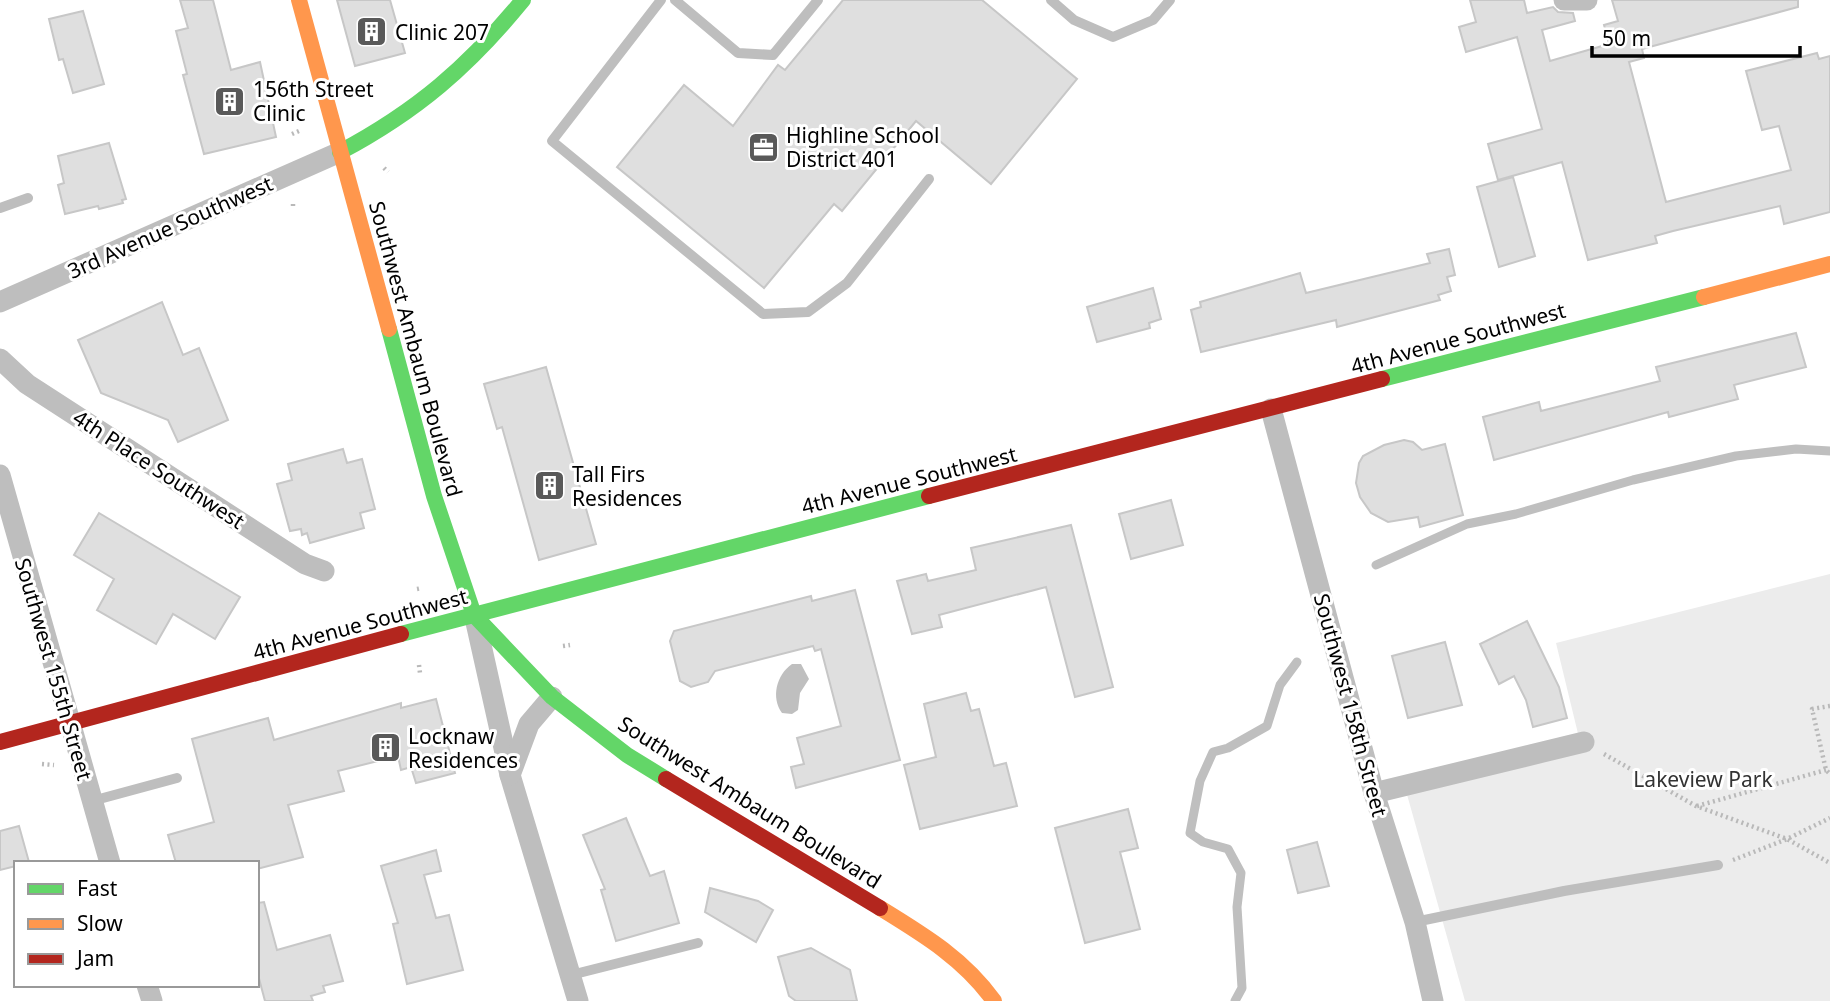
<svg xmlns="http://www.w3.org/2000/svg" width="1830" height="1001" font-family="'Noto Sans',sans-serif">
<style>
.green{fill:#ececec}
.water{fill:#bfbfbf}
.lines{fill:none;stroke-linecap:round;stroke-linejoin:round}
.stream{stroke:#bfbfbf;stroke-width:9}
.building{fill:#dfdfdf;stroke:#c7c7c7;stroke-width:2}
.path{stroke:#b9b9b9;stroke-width:4.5;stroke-dasharray:2 3.5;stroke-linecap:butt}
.lane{stroke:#bebebe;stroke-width:10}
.street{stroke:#bebebe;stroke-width:21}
.fast{stroke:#63d668;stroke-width:16}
.slow{stroke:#ff974d;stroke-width:16}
.jam{stroke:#b3261e;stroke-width:16}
.labels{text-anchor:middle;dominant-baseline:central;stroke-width:6;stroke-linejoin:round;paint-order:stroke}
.poi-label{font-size:21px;fill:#000;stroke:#fff;text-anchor:start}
.street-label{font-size:21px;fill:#000;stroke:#fff}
.park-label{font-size:21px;fill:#333;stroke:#fff}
</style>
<rect width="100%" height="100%" fill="#fff"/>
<polygon class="green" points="1830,574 1830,1001 1465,1001 1406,791 1581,746 1556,643"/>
<path class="water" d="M792,664H801L809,679L800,693L798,710L792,714L782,713C771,698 776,675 792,664Z"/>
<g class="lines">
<g class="stream">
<polyline points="1376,565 1467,524 1516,514 1633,480 1736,456 1796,449 1830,451"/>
<polyline points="1235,1001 1242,988 1237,907 1241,873 1228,849 1203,842 1190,833 1200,781 1213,752 1228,748 1267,726 1280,685 1297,662"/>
</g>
</g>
<g class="building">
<polygon points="180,0 213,0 231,70 260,62 276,137 204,154 183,75 187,74 176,31 188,28"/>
<polygon points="337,0 390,0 405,53 355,66"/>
<polygon points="843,0 982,0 1077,79 991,184 916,121 842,211 834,204 764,288 617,167 684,85 733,126 778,65 785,70"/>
<polygon points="1470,0 1524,0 1527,13 1553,7 1558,12 1573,13 1575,21 1542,30 1550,61 1609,44 1604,25 1618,21 1612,0 1798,0 1798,7 1642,49 1644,58 1629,62 1666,202 1791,170 1779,126 1762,130 1746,71 1817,53 1819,59 1830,56 1830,212 1784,224 1780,206 1673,231 1655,236 1657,243 1588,260 1562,162 1498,180 1488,144 1542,129 1517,37 1466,52 1459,27 1476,22"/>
<polygon points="83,11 104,84 73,93 63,59 59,60 49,19"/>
<polygon points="109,143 126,199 122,200 123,203 99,209 98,206 65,214 58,185 64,183 58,156"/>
<polygon points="1513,177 1535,256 1499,267 1477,187"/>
<polygon points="1449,249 1455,275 1447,277 1451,291 1438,295 1440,300 1337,327 1336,320 1201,352 1191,310 1201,307 1200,302 1300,273 1306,293 1430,263 1427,254"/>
<polygon points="1153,288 1161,319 1149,323 1150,328 1097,342 1087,307"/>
<polygon points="162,302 183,355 199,348 228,420 178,442 168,420 101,393 78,340"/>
<polygon points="1796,333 1806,367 1734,385 1738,399 1669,417 1668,412 1494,460 1483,417 1539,402 1541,411 1660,381 1656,367"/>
<polygon points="546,367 596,544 539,560 502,427 497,429 484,384"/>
<polygon points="1404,440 1413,442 1422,450 1445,444 1463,515 1420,527 1418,517 1388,522 1371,513 1360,497 1356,483 1359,463 1363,456 1384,445"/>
<polygon points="343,449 347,463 362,459 375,509 360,513 364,528 310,543 307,533 302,535 301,529 290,531 277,484 292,480 288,464"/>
<polygon points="1171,500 1183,545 1131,559 1119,514"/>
<polygon points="99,513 240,597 215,639 173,614 156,644 97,610 114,579 74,555"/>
<polygon points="1071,525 1113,687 1075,697 1046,587 939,615 942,627 912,634 897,581 926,574 928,581 976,570 971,548"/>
<polygon points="855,590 900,760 796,788 791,767 804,764 797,738 841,726 821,649 815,651 813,646 715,671 708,682 691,687 680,681 670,641 674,631 811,596 812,601"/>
<polygon points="1527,621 1559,687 1567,718 1533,727 1526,700 1514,676 1499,684 1480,644"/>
<polygon points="1445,642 1462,705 1408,718 1392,656"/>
<polygon points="966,693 971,711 979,709 994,766 1006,763 1017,806 920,829 904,765 936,757 924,704"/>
<polygon points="436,699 455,773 416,783 411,767 401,770 398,756 338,771 344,791 288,805 303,857 257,869 257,863 176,863 168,835 214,822 192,739 268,718 274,740 401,703 401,708"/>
<polygon points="1128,809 1138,848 1120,852 1140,929 1085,943 1055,828"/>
<polygon points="626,818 650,876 664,871 679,923 616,941 601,890 605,889 583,835"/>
<polygon points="19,826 29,862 16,863 16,866 0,870 0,831"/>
<polygon points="1317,842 1329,886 1298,893 1287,850"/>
<polygon points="436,850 441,871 424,875 436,918 449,915 463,970 407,984 393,924 398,923 381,866"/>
<polygon points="710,888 758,901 773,910 756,942 705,912"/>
<polygon points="264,902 277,950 330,935 343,981 323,986 325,992 311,996 313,1001 265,1001 257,971 257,903"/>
<polygon points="811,948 850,970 857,1001 796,1001 789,996 778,957"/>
</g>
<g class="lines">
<g class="path">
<polyline points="359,97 365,84"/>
<polyline points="292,134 299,131"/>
<polyline points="384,168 388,172"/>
<polyline points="293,204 293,209"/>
<polyline points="417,589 422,588"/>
<polyline points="563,646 570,645"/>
<polyline points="419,665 420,673"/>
<polyline points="1830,706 1812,709 1826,770 1830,774"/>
<polyline points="1604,754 1696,806 1787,839 1830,863"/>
<polyline points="42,764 54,765"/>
<polyline points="1697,806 1826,770"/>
<polyline points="1733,860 1787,839 1830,818"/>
</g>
<g class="lane">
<polyline points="661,0 552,141 763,314 808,312 847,283 929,179"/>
<polyline points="675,0 738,53 773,55 818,0"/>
<polyline points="1051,0 1074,20 1113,37 1153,20 1170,0"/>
<polyline points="0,208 28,198"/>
<polyline points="92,801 177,778"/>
<polyline points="1415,922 1564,891 1718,865"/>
<polyline points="571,975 698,943"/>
</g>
<g class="street">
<polyline points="1564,0 1587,0"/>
<polyline points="0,302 340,152"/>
<polyline points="0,359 27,384 305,564 324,571"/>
<polyline points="1271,409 1374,793 1415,922 1433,1001"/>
<polyline points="0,475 110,863"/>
<polyline points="475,618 510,775 578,1001"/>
<polyline points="510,775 529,724 552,697"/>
<polyline points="1374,793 1584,742"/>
<polyline points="147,985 152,1001"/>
</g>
<g class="fast">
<path d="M340,152C417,111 468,67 523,0"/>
<polyline points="389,329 434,496 474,615 552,697 627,755 666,779"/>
<polyline points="1382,379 1704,297"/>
<polyline points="401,634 929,496"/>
</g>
<g class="slow">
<polyline points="299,0 389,329"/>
<polyline points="1704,297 1830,264"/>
<path d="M880,908C924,935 964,959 994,1001"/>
</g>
<g class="jam">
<polyline points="929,496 1382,379"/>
<polyline points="0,742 401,634"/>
<polyline points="666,779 880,908"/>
</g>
</g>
<defs>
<symbol id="building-square" viewBox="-11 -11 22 22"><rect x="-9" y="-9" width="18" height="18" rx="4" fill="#595959" stroke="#fff"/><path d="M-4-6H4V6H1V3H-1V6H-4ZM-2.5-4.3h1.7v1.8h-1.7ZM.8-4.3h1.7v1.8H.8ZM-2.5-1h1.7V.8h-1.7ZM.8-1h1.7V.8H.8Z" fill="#fff"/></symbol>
<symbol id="office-square" viewBox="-11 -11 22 22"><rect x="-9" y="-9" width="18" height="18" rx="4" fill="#595959" stroke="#fff"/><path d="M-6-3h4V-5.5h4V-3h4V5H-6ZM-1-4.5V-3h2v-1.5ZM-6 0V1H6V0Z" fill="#fff"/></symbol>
</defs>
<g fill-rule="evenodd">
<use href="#building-square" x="354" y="14" width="35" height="35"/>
<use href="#building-square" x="212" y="84" width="35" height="35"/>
<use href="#office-square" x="746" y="130" width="35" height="35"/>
<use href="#building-square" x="532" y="468" width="35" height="35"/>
<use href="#building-square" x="368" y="730" width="35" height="35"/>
</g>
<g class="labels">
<g class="poi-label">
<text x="395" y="32">Clinic 207</text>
<text x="253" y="89">156th Street<tspan x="253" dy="24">Clinic</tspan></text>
<text x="786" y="135">Highline School<tspan x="786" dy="24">District 401</tspan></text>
<text x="572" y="474">Tall Firs<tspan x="572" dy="24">Residences</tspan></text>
<text x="408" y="736">Locknaw<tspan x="408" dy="24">Residences</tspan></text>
</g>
<g class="street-label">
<text transform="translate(170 227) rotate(-24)">3rd Avenue Southwest</text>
<text transform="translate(1458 338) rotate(-15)">4th Avenue Southwest</text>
<text transform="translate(416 349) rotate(75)">Southwest Ambaum Boulevard</text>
<text transform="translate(159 469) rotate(33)">4th Place Southwest</text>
<text transform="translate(909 480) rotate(-14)">4th Avenue Southwest</text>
<text transform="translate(360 624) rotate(-15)">4th Avenue Southwest</text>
<text transform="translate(54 669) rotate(74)">Southwest 155th Street</text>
<text transform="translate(1351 705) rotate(75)">Southwest 158th Street</text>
<text transform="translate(750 802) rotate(32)">Southwest Ambaum Boulevard</text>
</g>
<g class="park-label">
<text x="1703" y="779">Lakeview Park</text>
</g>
</g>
<rect x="14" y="861" width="245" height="126" fill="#ffffff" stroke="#999999" stroke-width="2"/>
<rect x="28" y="884" width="35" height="10" fill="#63d668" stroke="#999999" stroke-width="2"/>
<text x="77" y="896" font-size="21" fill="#000000">Fast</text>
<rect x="28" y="919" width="35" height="10" fill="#ff974d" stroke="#999999" stroke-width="2"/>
<text x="77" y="931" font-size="21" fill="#000000">Slow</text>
<rect x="28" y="954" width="35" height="10" fill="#b3261e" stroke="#999999" stroke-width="2"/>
<text x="77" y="966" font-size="21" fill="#000000">Jam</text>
<path d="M1592 46v10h208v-10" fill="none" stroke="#000000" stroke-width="3.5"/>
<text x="1602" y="46" font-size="21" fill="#000000" stroke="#ffffff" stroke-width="5" paint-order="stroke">50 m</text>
</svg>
